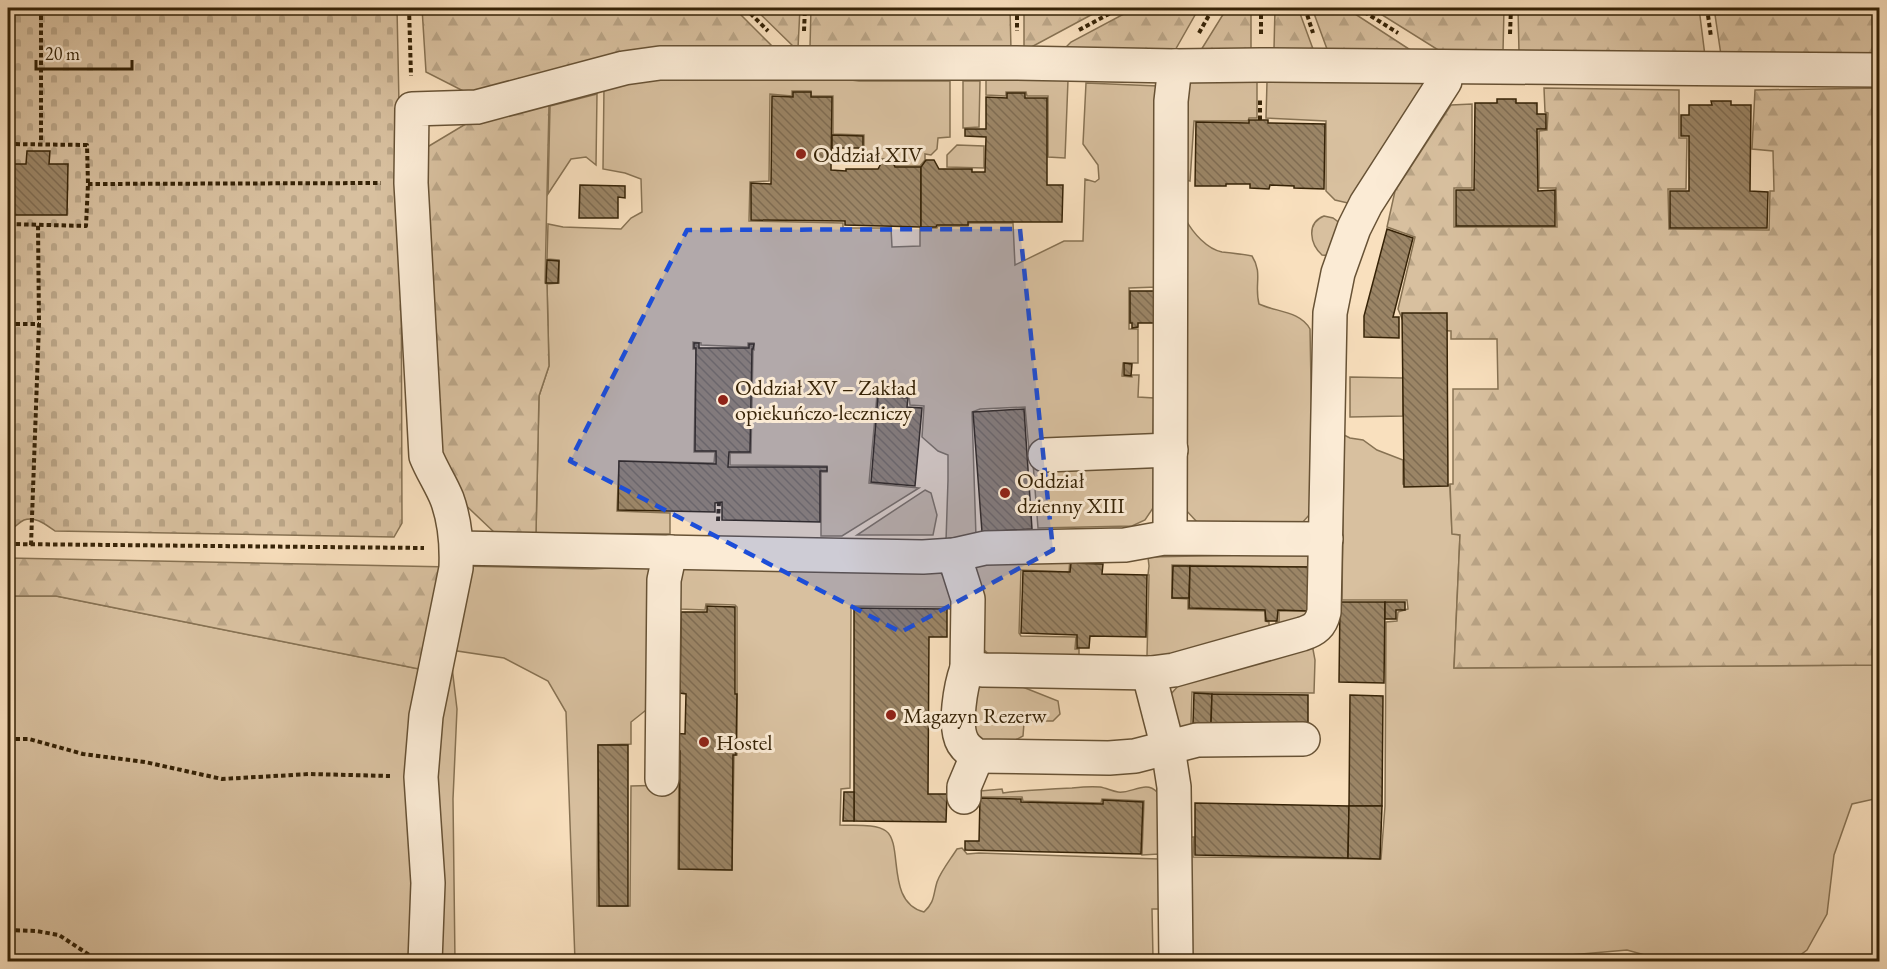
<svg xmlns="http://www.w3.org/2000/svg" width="1887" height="969" font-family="'EB Garamond',serif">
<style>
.green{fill:#d8c09f;stroke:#877253;stroke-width:1.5}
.forest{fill:url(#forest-firs);stroke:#877253;stroke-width:1.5}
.cemetery{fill:url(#cemetery-stones);stroke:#877253;stroke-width:1.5}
.building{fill:url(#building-back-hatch);stroke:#362307;stroke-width:1.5}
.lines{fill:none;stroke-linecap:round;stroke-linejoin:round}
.minor-casing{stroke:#675235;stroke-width:36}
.path{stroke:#362307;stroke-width:4;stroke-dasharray:4.5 3;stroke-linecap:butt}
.minor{stroke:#fbebd5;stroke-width:33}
.marked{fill:#1d4ed8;fill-opacity:0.2;stroke:#1d4ed8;stroke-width:4.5;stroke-dasharray:12 8;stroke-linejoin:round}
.poi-dot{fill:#8f2418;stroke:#fbebd5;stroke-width:2}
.labels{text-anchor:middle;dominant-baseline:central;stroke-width:6;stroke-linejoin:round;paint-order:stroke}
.poi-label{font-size:22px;fill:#362307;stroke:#fbebd5;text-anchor:start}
</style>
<defs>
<pattern id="forest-firs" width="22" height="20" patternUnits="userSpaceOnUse" patternTransform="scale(1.5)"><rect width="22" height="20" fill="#d8c09f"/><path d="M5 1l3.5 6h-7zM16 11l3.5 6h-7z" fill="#baa587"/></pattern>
<pattern id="cemetery-stones" width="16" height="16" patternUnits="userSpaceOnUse" patternTransform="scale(1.5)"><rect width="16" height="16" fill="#d8c09f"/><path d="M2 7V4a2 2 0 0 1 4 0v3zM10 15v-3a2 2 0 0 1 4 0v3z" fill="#baa587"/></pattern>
<pattern id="building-back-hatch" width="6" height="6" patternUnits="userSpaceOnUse" patternTransform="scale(1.5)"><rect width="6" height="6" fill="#9b8566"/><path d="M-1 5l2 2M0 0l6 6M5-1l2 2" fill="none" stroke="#7f6c52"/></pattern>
</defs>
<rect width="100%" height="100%" fill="#f9e0be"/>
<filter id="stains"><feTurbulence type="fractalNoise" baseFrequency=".00333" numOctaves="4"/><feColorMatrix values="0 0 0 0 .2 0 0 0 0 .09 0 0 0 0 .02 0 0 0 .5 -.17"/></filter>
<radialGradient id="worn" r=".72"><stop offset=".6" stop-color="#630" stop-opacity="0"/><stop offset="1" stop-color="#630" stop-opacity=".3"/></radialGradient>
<g class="green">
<polygon points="639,79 843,79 859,81 950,81 950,137 938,138 937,149 931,155 925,154 925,160 920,166 895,166 892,159 864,158 864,135 833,134 833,96 811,96 811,91 792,91 792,96 770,94 769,181 750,182 749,221 843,223 843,228 891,228 892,247 920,246 920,228 937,228 938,226 968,226 969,223 1013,223 1015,265 1064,241 1083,241 1085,179 1095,182 1099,179 1098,165 1083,144 1086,83 1158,86 1157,287 1129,288 1129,329 1138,329 1138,363 1123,363 1122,376 1132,377 1132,375 1139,375 1138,397 1154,398 1153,439 1135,444 1029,450 1025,407 980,409 972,412 976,537 946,541 948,480 948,455 938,451 922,437 924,406 910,405 909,397 877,395 869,483 919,488 842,536 821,536 821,472 827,472 827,466 730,465 730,453 751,453 753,350 754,350 754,343 748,343 748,347 701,345 701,343 693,342 693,349 696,349 694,452 715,452 714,463 619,461 617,511 670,513 670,534 536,533 539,396 549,366 547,284 559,283 559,260 547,259 548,224 563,227 621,229 631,218 642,212 641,179 625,173 603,169 604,87"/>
<polygon points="986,79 1068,80 1065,158 1048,157 1048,96 1027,96 1026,92 1006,92 1006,96 986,95"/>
<polygon points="1430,79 1352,204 1335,200 1326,191 1326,121 1266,118 1267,82"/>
<polygon points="963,81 980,81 979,127 963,128"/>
<polygon points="1189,81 1257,81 1257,118 1249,118 1248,121 1194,121 1190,181 1179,178"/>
<polygon points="597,94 596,165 586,157 571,159 548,194 550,106"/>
<polygon points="957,145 984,146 984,168 947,167 947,155"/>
<path d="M1324,216L1333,218L1341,224L1332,256L1322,255C1310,244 1306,223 1324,216Z"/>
<path d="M1186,220C1193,233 1207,249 1222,252C1232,253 1242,254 1252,256C1263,273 1254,285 1259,304C1276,312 1300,311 1310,329L1312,437L1310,514L1302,523L1197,522L1184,508Z"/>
<polygon points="1350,377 1403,378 1403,416 1350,417"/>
<polygon points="1344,435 1350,438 1363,440 1377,450 1403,460 1403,484 1450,485 1452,533 1460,535 1454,668 1879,665 1879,798 1852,804 1834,855 1827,914 1807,950 1792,961 1666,961 1627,950 1524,959 1512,962 1186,961 1186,837 1194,837 1193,857 1381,859 1385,806 1386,622 1397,621 1398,612 1408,609 1407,600 1342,600"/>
<polygon points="1033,463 1154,467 1153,508 1145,520 1132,526 1038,528"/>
<polygon points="925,490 931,493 937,515 933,535 857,535"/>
<polygon points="1304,554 1310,558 1314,610 1276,635 1276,622 1279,622 1279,611 1310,611 1311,567 1172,565 1172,598 1188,599 1188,609 1265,611 1265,621 1269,622 1269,632 1184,657 1147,656 1149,575 1148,575 1149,566 1148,557"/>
<polygon points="1070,558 1069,572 1021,570 1019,633 1021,636 1076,637 1075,649 1079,649 1079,656 991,656 983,649 977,610 976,568 980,562"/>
<path d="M690,563L935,568C947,578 959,591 957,609H949L947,607L851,606L850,788L841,789L840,825C852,826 876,823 886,831C904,844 885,902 924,912C935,902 933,895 937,882C941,871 950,860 957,849L962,848L967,854L979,853L1159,859V854L1142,855L1144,801L1102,799L1101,803L1023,801L1022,797H970L980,791L1002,789L1003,793C1026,790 1049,789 1072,788C1081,787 1091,786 1100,787C1106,788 1112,791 1118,792C1131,794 1146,780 1157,792C1172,808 1166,883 1166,906L1160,907V909H1152L1153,958L1161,959V961H575L566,712L548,681L504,658L450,650L457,709L453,799L455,961L430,962L438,742L461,566L592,569L657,565L655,580H651L657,599L655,703L631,722V744L598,745L597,906H630L631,786L669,785L670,751H679L678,869L732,870L734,755H737V607L735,605L706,604L705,610L680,609C669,593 672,572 690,563Z"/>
<polygon points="8,596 56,596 419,669 414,961 8,962"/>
<polygon points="1312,644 1315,660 1314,693 1192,692 1191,723 1189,729 1184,729 1174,723 1170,695 1180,684"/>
<polygon points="1015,684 1058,701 1060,714 1053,721 1031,721 1024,723 1023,736 1008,744 971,743 972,686"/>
</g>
<g class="forest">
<polygon points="422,8 734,8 774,48 475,97 426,72"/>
<polygon points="754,8 800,8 798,48 795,48"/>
<polygon points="811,8 1010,8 1011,50 810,47"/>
<polygon points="1024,8 1104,8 1024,51"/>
<polygon points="1135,8 1199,8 1174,52 1062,51 1071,42"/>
<polygon points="1227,8 1251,8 1251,50 1201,50"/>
<polygon points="1275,8 1298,8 1313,49 1274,49"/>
<polygon points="1312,8 1346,8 1412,51 1327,49"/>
<polygon points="1371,8 1504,8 1503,52 1443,53"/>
<polygon points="1518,8 1699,8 1705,56 1519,52"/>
<polygon points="1714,8 1879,8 1879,55 1721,55"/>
<polygon points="1544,88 1679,90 1679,138 1687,138 1686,189 1668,189 1669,229 1769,230 1770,191 1774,191 1773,151 1752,149 1755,90 1879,88 1879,665 1454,668 1460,535 1452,534 1450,484 1453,484 1453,389 1498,389 1497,339 1451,339 1451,331 1406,328 1398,309 1415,237 1387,227 1395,191 1451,105 1472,104 1472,188 1454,188 1454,227 1557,227 1556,188 1539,188 1539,131 1547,130 1548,113 1545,112"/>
<polygon points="545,100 549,106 545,283 547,284 549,366 539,396 536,533 495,533 456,496 433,454 424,149 474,119"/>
<polygon points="8,558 451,567 419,669 56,596 8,596"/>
</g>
<path class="cemetery" d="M8,8H397L401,200L402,523L394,537L55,531C46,525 36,516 24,520C17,523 16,529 8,529Z"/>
<g class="building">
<polygon points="793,92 811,92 811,97 832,97 831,170 846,171 846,169 878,169 883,160 892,160 895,167 921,167 921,227 845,225 845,221 751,220 751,183 771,184 772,96 793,97"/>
<polygon points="1007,93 1025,93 1025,98 1047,98 1047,185 1063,185 1062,222 968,222 968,225 937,225 936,227 921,227 921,167 926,160 934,160 939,169 972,169 972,172 985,172 986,137 965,136 965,129 986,129 986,97 1007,98"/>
<polygon points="1497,99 1516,99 1516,103 1537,103 1537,114 1546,114 1546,129 1537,129 1538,191 1555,190 1555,226 1456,226 1456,190 1474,190 1475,103 1497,103"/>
<polygon points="1711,101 1731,101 1731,105 1751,105 1750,191 1768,192 1767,228 1670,228 1670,191 1689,191 1689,136 1681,136 1681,115 1689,115 1689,105 1712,105"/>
<polygon points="1249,120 1268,120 1268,123 1325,124 1324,189 1294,188 1294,186 1270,185 1269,189 1250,188 1250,184 1226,184 1226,186 1195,186 1196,122 1249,123"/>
<polygon points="832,135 863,136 863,148 832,148"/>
<polygon points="27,151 50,151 49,164 68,164 67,215 8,215 9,164 26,164"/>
<polygon points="580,185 625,186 625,198 618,197 618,218 579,218"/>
<polygon points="1387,229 1413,238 1393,317 1399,317 1399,338 1364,337 1364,316"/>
<polygon points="547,260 559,261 558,283 546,283"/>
<polygon points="1130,291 1156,291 1156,323 1138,323 1138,327 1132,328 1132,323 1130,323"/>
<polygon points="1402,313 1447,313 1448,486 1404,487"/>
<polygon points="694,343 699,343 699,348 749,348 749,344 754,344 753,349 752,349 750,452 729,452 728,467 827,467 827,471 820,471 820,522 722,520 722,502 715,503 715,512 618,510 619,461 716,464 716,451 695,451 696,348 694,348"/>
<polygon points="1124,363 1132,364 1131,376 1124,375"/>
<polygon points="878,396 908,398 907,407 922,408 915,486 871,482"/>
<polygon points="1024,409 1032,529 982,532 973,412"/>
<polygon points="1071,563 1103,564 1102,574 1147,575 1146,637 1090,636 1089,648 1077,648 1077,635 1021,633 1023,571 1070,572"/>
<polygon points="1173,566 1190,566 1189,598 1172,598"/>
<polygon points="1190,566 1310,567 1309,611 1278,610 1277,621 1266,621 1265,610 1189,608"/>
<polygon points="1340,602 1385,602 1384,683 1339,682"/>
<polygon points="1385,602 1405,602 1405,610 1396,610 1396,619 1385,619"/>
<polygon points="707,606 735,607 735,694 737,694 736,755 733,755 732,870 679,869 680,751 672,751 672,733 685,734 686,694 680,693 681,612 707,612"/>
<polygon points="854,608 947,609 947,637 929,637 928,794 947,794 946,822 854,821"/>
<polygon points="1194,693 1212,694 1211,724 1193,723"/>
<polygon points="1212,694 1308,695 1308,725 1211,724"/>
<polygon points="1350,695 1383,696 1382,806 1349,806"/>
<polygon points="598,745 628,745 628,906 599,906"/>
<polygon points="844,792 854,792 854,821 843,821"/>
<polygon points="980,798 1021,799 1021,802 1103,804 1103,800 1143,802 1141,854 965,850 965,841 979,841"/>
<polygon points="1195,803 1349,806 1348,858 1195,855"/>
<polygon points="1349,806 1382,806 1380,859 1348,858"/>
</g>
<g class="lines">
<defs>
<g id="minor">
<polyline points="1045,455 1171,450"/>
<polyline points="1170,537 1171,101 1175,66"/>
<polyline points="457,548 923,557 954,555 985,548 1125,545 1164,538 1326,539"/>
<path d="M954,555L968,599L967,668L984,670L1151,673L1174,670L1302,634C1315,630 1321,625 1324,612L1330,313L1338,273L1354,228L1366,204L1445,81L1446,67"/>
<path d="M967,668C961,685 953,726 963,743C966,748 971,752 977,756L1109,758L1135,756L1197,740L1303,739"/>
<polyline points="1151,673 1152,686 1168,748 1174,787 1176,962"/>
<polyline points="662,779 664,580 670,552"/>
<polyline points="964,797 964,787 977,756"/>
<path d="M425,962L428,883L421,777L426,716L456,568C457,544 455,521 447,499C441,484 432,471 426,456L411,183L412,109L477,107L624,68L660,63H1017L1175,66L1261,65L1880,70"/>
</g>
</defs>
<use href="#minor" class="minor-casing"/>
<g class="path">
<polyline points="41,8 41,143"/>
<polyline points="409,8 411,76"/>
<polyline points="745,8 768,31"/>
<polyline points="1017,8 1017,31"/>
<polyline points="1305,8 1313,33"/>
<polyline points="1358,8 1398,33"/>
<polyline points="1707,8 1711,37"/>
<polyline points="1079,30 1120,8"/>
<polyline points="804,31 805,8"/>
<polyline points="1199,33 1213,8"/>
<polyline points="1261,34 1261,8"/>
<polyline points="1510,34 1511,8"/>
<polyline points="1260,120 1260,98"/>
<polyline points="8,144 87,145 88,184 86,226 8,224"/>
<polyline points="88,184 381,183"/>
<polyline points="8,324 39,324"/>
<polyline points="718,521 719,502"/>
<polyline points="8,544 424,548"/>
<polyline points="31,545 39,324 38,225"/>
<polyline points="8,739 29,739 83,754 145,762 222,779 310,774 390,776"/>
<polyline points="8,930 36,931 59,935 100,962"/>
</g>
<use href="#minor" class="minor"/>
</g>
<path class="marked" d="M1020,229L1053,550L901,632L570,461L687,230Z"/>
<g class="poi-dot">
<circle cx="801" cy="154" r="6"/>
<circle cx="723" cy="400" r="6"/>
<circle cx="1005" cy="493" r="6"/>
<circle cx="891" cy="715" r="6"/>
<circle cx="704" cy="742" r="6"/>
</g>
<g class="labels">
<g class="poi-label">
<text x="813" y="154">Oddział XIV</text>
<text x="735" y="387">Oddział XV – Zakład<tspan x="735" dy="25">opiekuńczo-leczniczy</tspan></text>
<text x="1017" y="480">Oddział<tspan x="1017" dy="25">dzienny XIII</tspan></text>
<text x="903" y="715">Magazyn Rezerw</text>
<text x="716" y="742">Hostel</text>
</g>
</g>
<rect width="1887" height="969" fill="none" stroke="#f9e0be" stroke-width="30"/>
<rect x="9" y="9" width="1869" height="951" fill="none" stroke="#362307" stroke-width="3"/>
<rect x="15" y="15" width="1857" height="939" fill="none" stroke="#362307" stroke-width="1.5"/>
<path d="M36 60v9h96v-9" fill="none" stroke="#362307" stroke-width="3"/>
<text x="45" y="60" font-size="18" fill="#362307" stroke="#fbebd5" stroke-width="4.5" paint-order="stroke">20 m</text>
<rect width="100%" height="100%" filter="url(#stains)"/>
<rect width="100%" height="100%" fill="url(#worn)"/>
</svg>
